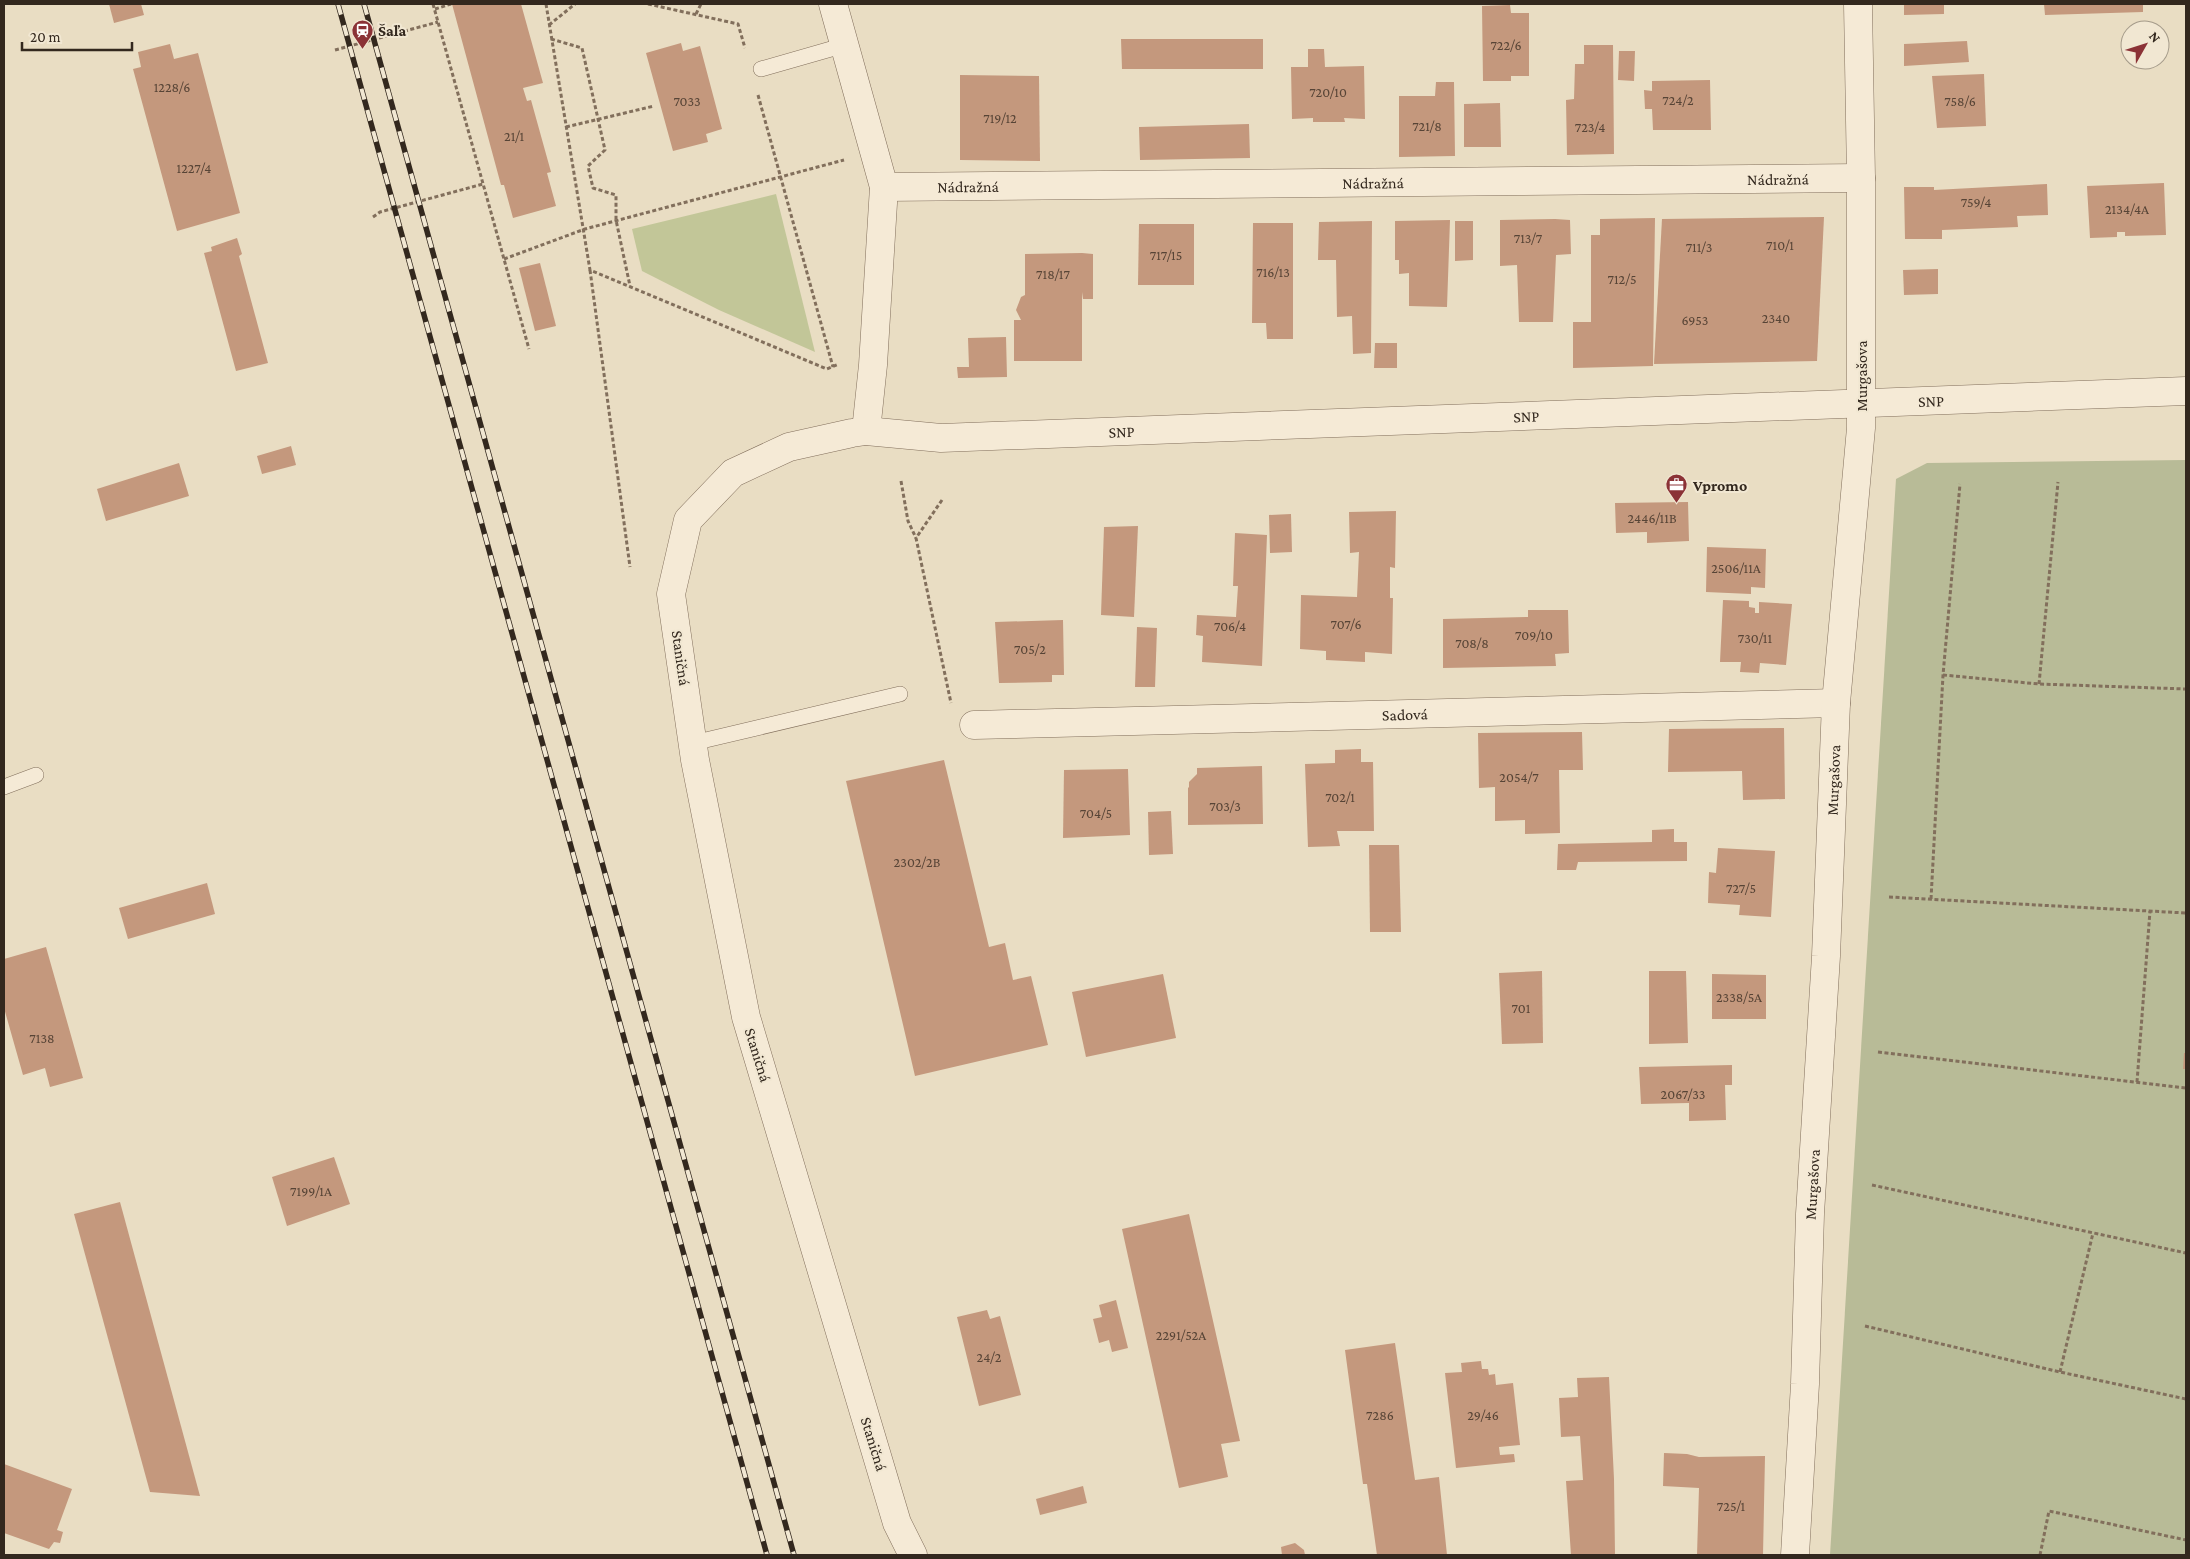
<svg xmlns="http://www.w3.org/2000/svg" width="2190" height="1559" font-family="'Crimson Pro',serif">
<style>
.green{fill:#c2c698}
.cemetery{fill:#b8bb97}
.building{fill:#c4987d}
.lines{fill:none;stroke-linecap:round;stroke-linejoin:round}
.service-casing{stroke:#826f5c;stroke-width:16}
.minor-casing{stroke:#826f5c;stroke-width:29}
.path{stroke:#826f5c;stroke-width:3;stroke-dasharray:4 2.5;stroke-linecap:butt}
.service{stroke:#f5ead6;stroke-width:15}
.minor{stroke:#f5ead6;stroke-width:28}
.rail-casing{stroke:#33281e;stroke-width:5.5}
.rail{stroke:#f1e7d2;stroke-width:4;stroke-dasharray:11;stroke-linecap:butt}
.labels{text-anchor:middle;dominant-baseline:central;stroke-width:4;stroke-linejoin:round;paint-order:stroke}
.number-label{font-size:14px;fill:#574436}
.poi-label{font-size:16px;font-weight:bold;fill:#33281e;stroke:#f1e7d2;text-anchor:start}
.street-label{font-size:16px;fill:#33281e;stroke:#f1e7d2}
</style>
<rect width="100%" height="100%" fill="#e9ddc3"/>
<polygon class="green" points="776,194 815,352 719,310 642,271 632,229"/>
<polygon class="cemetery" points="2186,460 2186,1555 1830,1555 1896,479 1927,463"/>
<g class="building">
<polygon points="109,4 141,4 144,15 114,23"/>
<polygon points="452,4 521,4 543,83 523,88 527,101 531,100 551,172 547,173 556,206 513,218 504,185 501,185"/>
<polygon points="1904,4 1944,4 1944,14 1904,15"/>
<polygon points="2044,4 2143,4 2143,12 2045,15"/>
<polygon points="1510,5 1511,13 1529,13 1529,76 1511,76 1511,81 1483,81 1482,6"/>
<polygon points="1121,39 1263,39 1263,69 1122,69"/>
<polygon points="1967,41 1969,62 1904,66 1904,44"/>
<polygon points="681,43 683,51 700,46 722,129 706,134 708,142 673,151 646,53"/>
<polygon points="170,44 174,59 198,53 240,213 177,231 133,69 141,67 138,52"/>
<polygon points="1584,45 1613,45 1614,154 1567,155 1566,100 1574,99 1575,64 1584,64"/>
<polygon points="1308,49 1324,49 1325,67 1364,66 1365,119 1344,118 1345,122 1313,122 1313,118 1292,119 1291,67 1308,67"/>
<polygon points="1619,51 1635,51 1634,81 1618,80"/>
<polygon points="1984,74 1986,126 1937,128 1932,76"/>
<polygon points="960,75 1039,76 1040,161 960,160"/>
<polygon points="1710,80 1711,130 1653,130 1652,109 1645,109 1644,90 1652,91 1652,81"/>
<polygon points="1436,82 1454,82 1455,156 1399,157 1399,96 1435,96"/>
<polygon points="1500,103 1501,147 1464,147 1464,104"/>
<polygon points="1249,124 1250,158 1140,160 1139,127"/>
<polygon points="2164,183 2166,235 2125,236 2125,232 2117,232 2117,237 2090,238 2087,186"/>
<polygon points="2047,184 2048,215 2017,216 2018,227 1942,230 1942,239 1905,239 1904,187 1934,187 1934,190"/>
<polygon points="1824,217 1817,361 1654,364 1662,219"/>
<polygon points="1655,218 1653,366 1573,368 1573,322 1591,322 1591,235 1600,235 1600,219"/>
<polygon points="1555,219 1570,220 1571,254 1556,255 1553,322 1519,322 1517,265 1500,266 1500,220"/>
<polygon points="1450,220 1447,307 1409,306 1409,273 1399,274 1399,260 1395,260 1395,221"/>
<polygon points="1372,221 1371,353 1353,354 1352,316 1337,317 1336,260 1318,260 1319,222"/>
<polygon points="1455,221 1473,221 1473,260 1455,261"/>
<polygon points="1253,223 1293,223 1293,339 1267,339 1266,323 1252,323"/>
<polygon points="1139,224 1194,224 1194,285 1138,285"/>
<polygon points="237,238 242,254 239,256 268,363 236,371 204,253 212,251 211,247"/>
<polygon points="1082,253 1093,254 1093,299 1083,299 1082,292 1082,361 1014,361 1014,320 1021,320 1016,310 1021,297 1025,295 1025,254"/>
<polygon points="540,263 556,326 535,331 519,268"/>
<polygon points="1938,269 1938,294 1904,295 1903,270"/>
<polygon points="1006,337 1007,377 958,378 957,367 969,367 968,338"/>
<polygon points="1375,343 1397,343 1397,368 1374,368"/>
<polygon points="291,446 296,465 262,474 257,456"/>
<polygon points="179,463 189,496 106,521 97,489"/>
<polygon points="1688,502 1689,541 1647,543 1647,532 1616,533 1615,503"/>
<polygon points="1396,511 1395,568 1390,567 1390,598 1393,598 1392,654 1365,652 1365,662 1326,660 1326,651 1300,649 1301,595 1357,597 1359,552 1350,553 1349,512"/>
<polygon points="1291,514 1292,552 1270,553 1269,515"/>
<polygon points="1138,526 1134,617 1101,615 1104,527"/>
<polygon points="1235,533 1267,535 1262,666 1202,662 1203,636 1196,635 1197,615 1236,617 1238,586 1233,586"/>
<polygon points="1707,547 1766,549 1765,588 1751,587 1751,594 1706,592"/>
<polygon points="1723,600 1749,601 1749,607 1755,608 1755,613 1759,613 1759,602 1792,604 1786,665 1760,663 1759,673 1740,672 1741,662 1720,662"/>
<polygon points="1528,610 1568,610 1569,653 1555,654 1556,666 1443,668 1443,619 1528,617"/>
<polygon points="1063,620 1064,675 1052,675 1052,682 999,683 995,622"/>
<polygon points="1137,627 1157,628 1155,687 1135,687"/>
<polygon points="1784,728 1785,799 1743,800 1742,771 1668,772 1669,729"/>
<polygon points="1582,732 1583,770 1559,770 1560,833 1525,834 1525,820 1495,821 1495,787 1479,788 1478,733"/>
<polygon points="1361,749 1361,762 1373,762 1374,831 1337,831 1340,846 1308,847 1305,764 1335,763 1335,750"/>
<polygon points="944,760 989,947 1005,943 1013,980 1031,976 1048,1045 915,1076 846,781"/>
<polygon points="1262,766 1263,824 1188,825 1188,787 1189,788 1189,782 1197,774 1197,768"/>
<polygon points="1128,769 1130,835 1063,838 1064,770"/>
<polygon points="1171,811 1173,854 1149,855 1148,812"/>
<polygon points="1674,829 1674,842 1687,842 1687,861 1578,862 1576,870 1557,870 1558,844 1652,842 1652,830"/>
<polygon points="1369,845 1399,845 1401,932 1370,932"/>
<polygon points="1718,848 1775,851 1771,917 1739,915 1740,905 1708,903 1709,872 1716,873"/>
<polygon points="207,883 215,914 128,939 119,908"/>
<polygon points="46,947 83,1078 50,1087 45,1068 23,1075 4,1008 4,959"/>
<polygon points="1542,971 1543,1043 1502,1044 1499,973"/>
<polygon points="1649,971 1686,971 1688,1043 1649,1044"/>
<polygon points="1163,974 1176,1038 1086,1057 1072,992"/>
<polygon points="1712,974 1766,975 1766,1019 1712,1019"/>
<polygon points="2184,1053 2186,1053 2186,1069 2183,1069"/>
<polygon points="1732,1065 1732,1085 1725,1085 1726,1120 1689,1121 1689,1103 1641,1104 1639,1067"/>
<polygon points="334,1157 350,1204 287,1226 272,1177"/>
<polygon points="120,1202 200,1496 150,1492 74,1214"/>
<polygon points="1189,1214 1240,1441 1221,1444 1228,1477 1179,1488 1122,1229"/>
<polygon points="1116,1300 1128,1348 1112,1352 1109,1340 1099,1343 1093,1319 1102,1317 1099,1305"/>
<polygon points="987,1310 990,1319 1000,1316 1021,1395 979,1406 957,1317"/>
<polygon points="1395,1343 1415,1480 1439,1477 1447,1555 1377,1555 1367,1484 1363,1484 1345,1350"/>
<polygon points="1481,1361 1482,1369 1488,1369 1489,1375 1495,1374 1496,1385 1513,1383 1520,1445 1499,1447 1500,1455 1514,1454 1515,1462 1456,1468 1445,1373 1462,1372 1461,1363"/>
<polygon points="1609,1377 1614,1479 1615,1555 1571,1555 1566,1481 1583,1480 1580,1436 1561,1437 1559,1398 1578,1397 1577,1378"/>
<polygon points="1664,1453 1687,1454 1699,1457 1765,1456 1763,1555 1697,1555 1699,1488 1663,1486"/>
<polygon points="4,1464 72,1489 57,1530 63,1532 60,1543 54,1542 49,1549 4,1533"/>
<polygon points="1083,1486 1087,1503 1040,1515 1036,1499"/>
<polygon points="1295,1543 1304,1550 1305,1555 1282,1555 1281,1547"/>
</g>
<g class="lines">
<defs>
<g id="service">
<polyline points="761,69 845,45"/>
<polyline points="693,743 900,694"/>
<polyline points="4,787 36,775"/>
</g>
<g id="minor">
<polyline points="833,4 884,187 873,365 866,431"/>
<path id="s1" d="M884,187L1861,178"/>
<path id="s2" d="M974,725L1836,703"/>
<path id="s3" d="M913,1555L897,1523L746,1017L695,760L671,594L688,520L733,473L789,447L852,433L866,431L941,438L2186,391"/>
<path id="s4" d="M1795,1555L1805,1384L1810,1214L1826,956L1836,703L1861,428V178L1858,4"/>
</g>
</defs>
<use href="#service" class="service-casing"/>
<use href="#minor" class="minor-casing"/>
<g class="path">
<polyline points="433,4 529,349"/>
<polyline points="546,4 590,270 827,369 839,364"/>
<polyline points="648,4 738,24 745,48"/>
<polyline points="435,9 451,4"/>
<polyline points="696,14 701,4"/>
<polyline points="549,25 575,4"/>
<polyline points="551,39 582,48 605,150 588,166 593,188 616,195 616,220 630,286"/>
<polyline points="335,50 438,22"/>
<polyline points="758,95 833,367"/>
<polyline points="566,127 654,106"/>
<polyline points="373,217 380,212 483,184"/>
<polyline points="504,259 585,229 844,160"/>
<polyline points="590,270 630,567"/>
<polyline points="901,481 908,521 916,538"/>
<polyline points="942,500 916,538 951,703"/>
<polyline points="1943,675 2039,684 2186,689"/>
<polyline points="2039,684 2058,482"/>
<polyline points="1889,897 2186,913"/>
<polyline points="1931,899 1943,675 1960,484"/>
<polyline points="1878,1052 2186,1088"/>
<polyline points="2137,1082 2150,911"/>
<polyline points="1872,1185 2186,1253"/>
<polyline points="1865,1326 2060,1372 2186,1399"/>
<polyline points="2060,1372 2093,1233"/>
<polyline points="2040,1555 2049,1511 2186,1540"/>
</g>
<use href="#service" class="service"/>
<use href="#minor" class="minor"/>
<defs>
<g id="rail">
<polyline points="338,4 767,1555"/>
<polyline points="364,4 794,1555"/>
</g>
</defs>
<use href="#rail" class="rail-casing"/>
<use href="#rail" class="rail"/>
</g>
<defs>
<symbol id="station-pin" viewBox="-11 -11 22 30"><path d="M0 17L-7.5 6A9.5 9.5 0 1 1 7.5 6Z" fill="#8b3236" stroke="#f1e7d2"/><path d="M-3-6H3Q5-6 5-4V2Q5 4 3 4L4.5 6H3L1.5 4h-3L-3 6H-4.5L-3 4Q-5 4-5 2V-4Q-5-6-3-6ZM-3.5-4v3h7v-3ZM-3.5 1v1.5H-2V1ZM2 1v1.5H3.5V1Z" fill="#fff"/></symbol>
<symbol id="office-pin" viewBox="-11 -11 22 30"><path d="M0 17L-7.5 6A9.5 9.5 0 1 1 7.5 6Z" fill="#8b3236" stroke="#f1e7d2"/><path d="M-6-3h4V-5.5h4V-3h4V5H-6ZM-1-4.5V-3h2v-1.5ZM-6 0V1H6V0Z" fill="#fff"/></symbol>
</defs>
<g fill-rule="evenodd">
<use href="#station-pin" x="350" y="18" width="25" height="34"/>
<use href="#office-pin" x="1664" y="472" width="25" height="34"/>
</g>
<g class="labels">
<g class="number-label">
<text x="1506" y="45">722/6</text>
<text x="172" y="87">1228/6</text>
<text x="1328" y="92">720/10</text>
<text x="1678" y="100">724/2</text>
<text x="687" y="101">7033</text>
<text x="1960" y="101">758/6</text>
<text x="1000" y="118">719/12</text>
<text x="1427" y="126">721/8</text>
<text x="1590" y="127">723/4</text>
<text x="514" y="136">21/1</text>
<text x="194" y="168">1227/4</text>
<text x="1976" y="202">759/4</text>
<text x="2127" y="209">2134/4A</text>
<text x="1528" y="238">713/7</text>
<text x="1780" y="245">710/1</text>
<text x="1699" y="247">711/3</text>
<text x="1166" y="255">717/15</text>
<text x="1273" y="272">716/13</text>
<text x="1053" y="274">718/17</text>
<text x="1622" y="279">712/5</text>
<text x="1776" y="318">2340</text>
<text x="1695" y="320">6953</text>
<text x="1652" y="518">2446/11B</text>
<text x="1736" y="568">2506/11A</text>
<text x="1346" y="624">707/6</text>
<text x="1230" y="626">706/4</text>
<text x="1534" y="635">709/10</text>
<text x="1755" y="638">730/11</text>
<text x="1472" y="643">708/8</text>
<text x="1030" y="649">705/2</text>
<text x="1519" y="777">2054/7</text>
<text x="1340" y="797">702/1</text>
<text x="1225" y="806">703/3</text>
<text x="1096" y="813">704/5</text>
<text x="917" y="862">2302/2B</text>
<text x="1741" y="888">727/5</text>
<text x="1739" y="997">2338/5A</text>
<text x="1521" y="1008">701</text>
<text x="42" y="1038">7138</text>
<text x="1683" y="1094">2067/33</text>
<text x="311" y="1191">7199/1A</text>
<text x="1181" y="1335">2291/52A</text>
<text x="989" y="1357">24/2</text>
<text x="1380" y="1415">7286</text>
<text x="1483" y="1415">29/46</text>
<text x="1731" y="1506">725/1</text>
</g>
<g class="poi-label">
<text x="378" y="30">Šaľa</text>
<text x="1693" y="485">Vpromo</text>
</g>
<g class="street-label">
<text stroke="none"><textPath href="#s1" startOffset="894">Nádražná</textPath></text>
<text stroke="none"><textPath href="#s1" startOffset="489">Nádražná</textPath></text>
<text stroke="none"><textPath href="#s1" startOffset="84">Nádražná</textPath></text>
<text transform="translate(1861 376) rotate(-90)">Murgašova</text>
<text stroke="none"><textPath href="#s3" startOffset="2341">SNP</textPath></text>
<text stroke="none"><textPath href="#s3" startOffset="1936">SNP</textPath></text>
<text stroke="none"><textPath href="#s3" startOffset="1531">SNP</textPath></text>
<text transform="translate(681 658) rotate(82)">Staničná</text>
<text stroke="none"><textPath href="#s2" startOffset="431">Sadová</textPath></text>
<text stroke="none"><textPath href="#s4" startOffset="776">Murgašova</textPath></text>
<text transform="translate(758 1055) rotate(73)">Staničná</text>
<text stroke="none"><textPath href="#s4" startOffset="371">Murgašova</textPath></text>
<text transform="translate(874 1444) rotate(73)">Staničná</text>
</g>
</g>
<rect width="2190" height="1559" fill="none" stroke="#33281e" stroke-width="10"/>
<g transform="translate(2145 45) rotate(51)"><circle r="24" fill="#f1e7d2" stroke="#a59b8a"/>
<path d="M0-4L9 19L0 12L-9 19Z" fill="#8b3236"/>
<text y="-8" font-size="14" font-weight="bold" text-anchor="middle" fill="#33281e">N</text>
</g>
<path d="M22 42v8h110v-8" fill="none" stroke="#33281e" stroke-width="2.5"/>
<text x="30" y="42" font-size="15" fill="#33281e" stroke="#f1e7d2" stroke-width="4" paint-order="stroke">20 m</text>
</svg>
